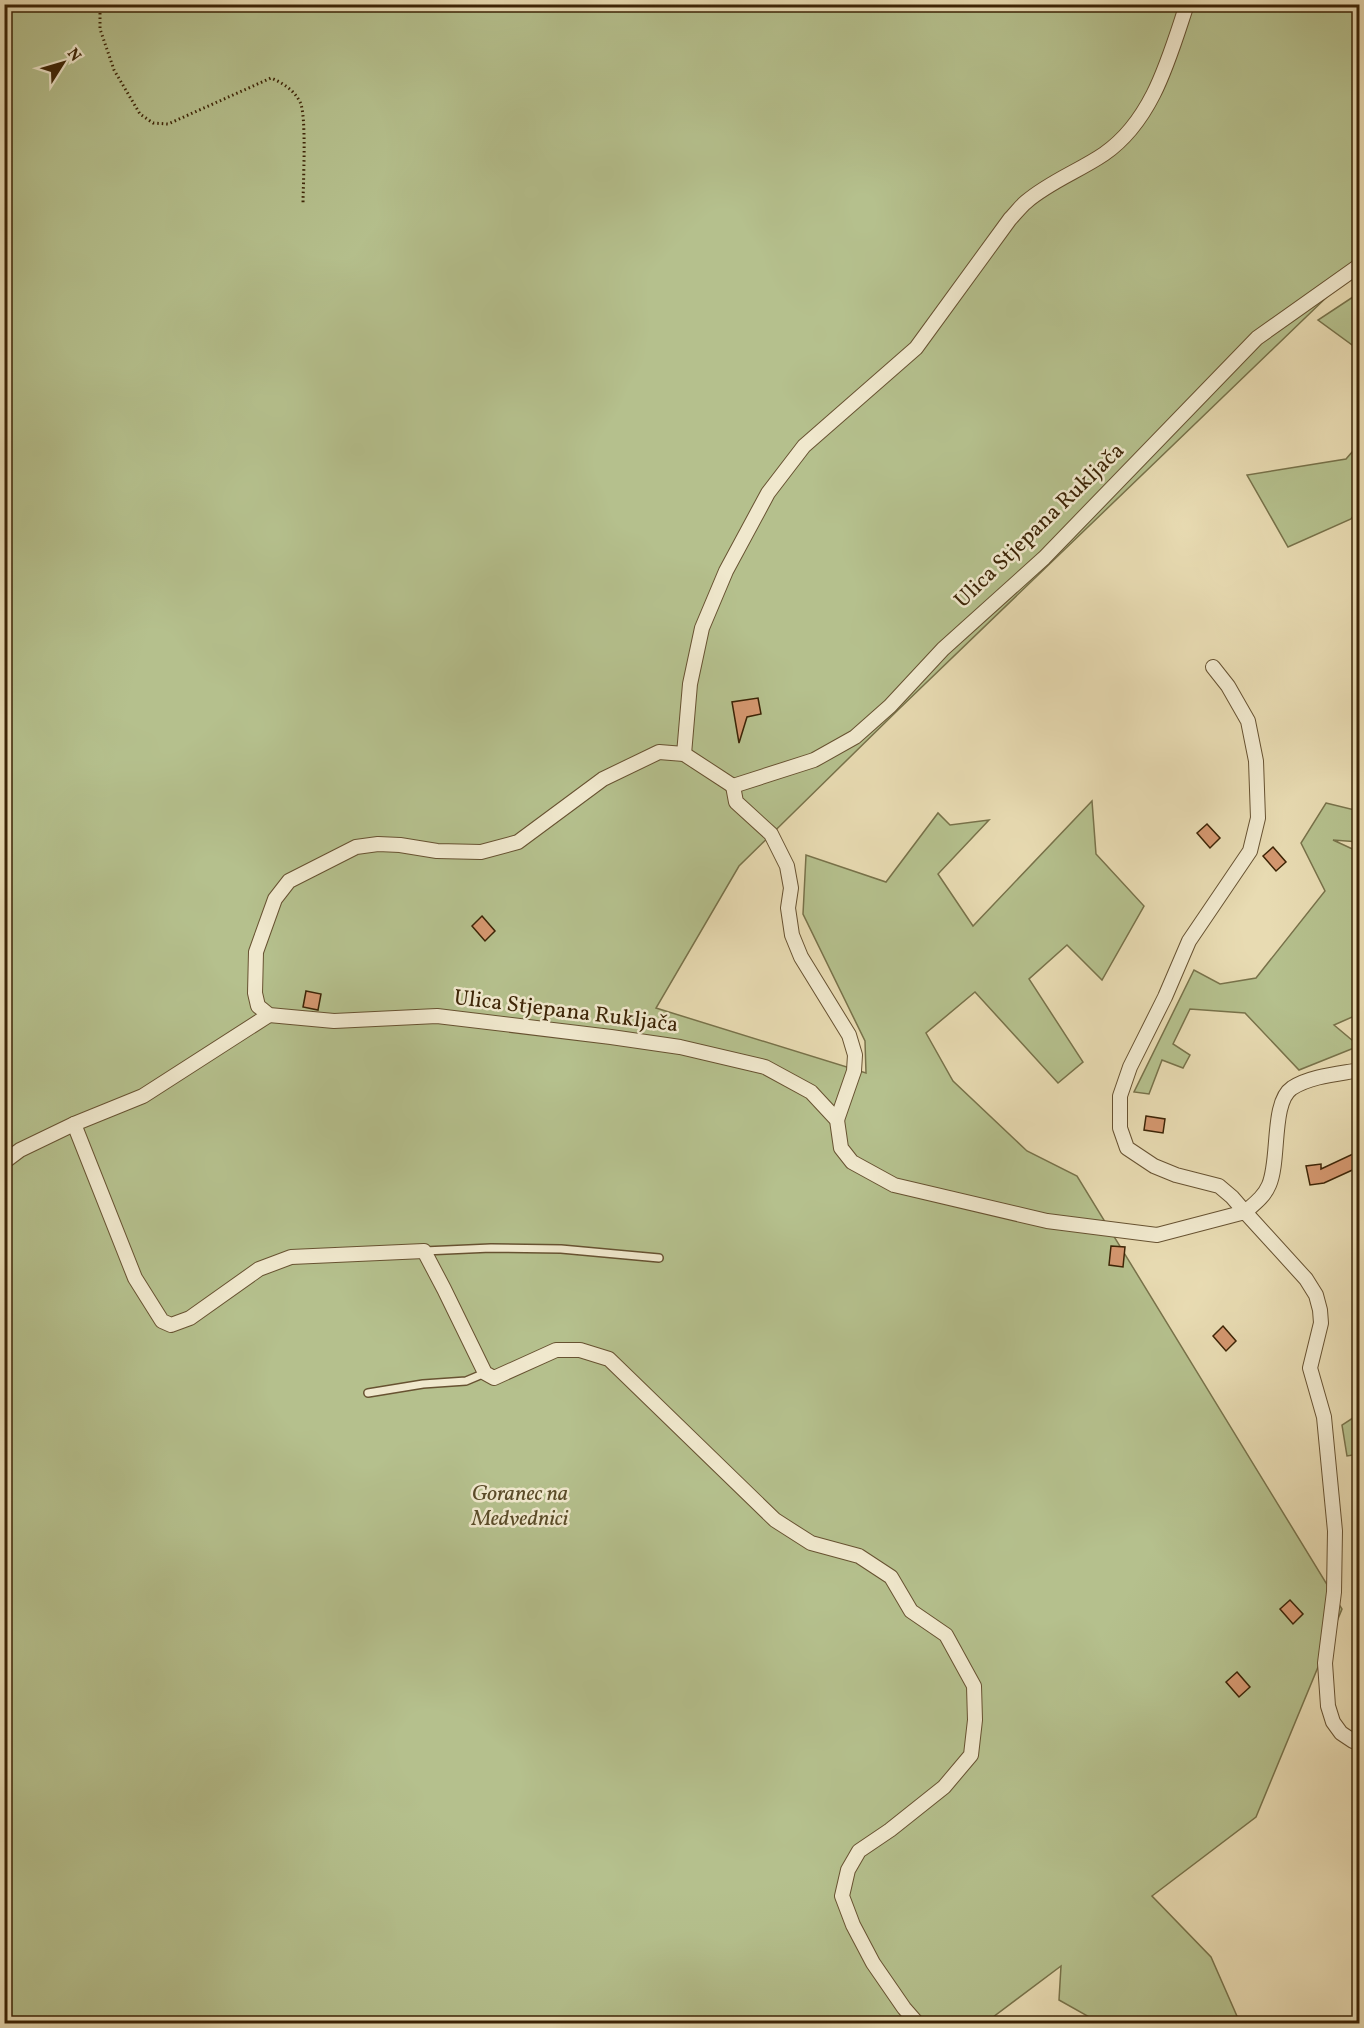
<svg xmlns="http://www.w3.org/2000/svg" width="1364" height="2028" font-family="Vollkorn,serif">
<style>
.green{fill:#b5c08d;stroke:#78724a;stroke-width:1.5}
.building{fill:#d4976f;stroke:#3c2406;stroke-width:1.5}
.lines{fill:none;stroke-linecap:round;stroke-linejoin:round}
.lane-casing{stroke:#675231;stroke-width:10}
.street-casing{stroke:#675231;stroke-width:16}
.path{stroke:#3c2406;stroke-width:3;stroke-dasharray:1.5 3;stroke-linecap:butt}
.lane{stroke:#f0e8cd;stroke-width:7}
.street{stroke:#f0e8cd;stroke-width:14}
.labels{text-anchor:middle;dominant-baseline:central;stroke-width:5;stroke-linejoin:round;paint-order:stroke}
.street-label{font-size:22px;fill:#3c2406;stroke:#f0e8cd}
.park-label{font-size:22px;font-style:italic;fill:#5a4b28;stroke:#f0e8cd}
</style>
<rect width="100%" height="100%" fill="#e8dbb2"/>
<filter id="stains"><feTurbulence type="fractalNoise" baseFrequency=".00333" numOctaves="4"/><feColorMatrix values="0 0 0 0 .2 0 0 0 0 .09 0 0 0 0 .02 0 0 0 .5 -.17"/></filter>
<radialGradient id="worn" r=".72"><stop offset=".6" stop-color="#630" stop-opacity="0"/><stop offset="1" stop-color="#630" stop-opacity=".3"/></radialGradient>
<g class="green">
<polygon points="5,5 1359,5 1359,266 900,708 739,866 656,1008 866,1073 865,1041 803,914 806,855 886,882 938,813 950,825 989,820 938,874 973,926 1092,801 1096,854 1144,906 1102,980 1067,945 1029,979 1083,1062 1058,1083 975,992 926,1033 953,1081 1027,1151 1077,1176 1342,1609 1256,1817 1152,1896 1211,1957 1240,2023 1092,2023 1093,2019 1059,2000 1061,1966 985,2023 5,2024"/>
<polygon points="1359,293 1359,350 1318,320"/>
<polygon points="1359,444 1359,508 1351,519 1288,547 1247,475 1346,459"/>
<polygon points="1326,803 1359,811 1359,842 1333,840 1359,852 1359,1014 1334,1025 1359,1046 1299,1070 1245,1013 1190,1009 1173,1044 1190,1055 1183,1068 1162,1060 1149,1094 1134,1092 1194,970 1220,984 1256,978 1325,891 1301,843"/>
<polygon points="1359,1414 1359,1454 1347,1456 1342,1425"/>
</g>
<g class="building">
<polygon points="758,698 761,714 747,717 739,743 732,702"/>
<polygon points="1207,824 1220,838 1210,848 1197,833"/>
<polygon points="1273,847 1286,862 1276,871 1263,856"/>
<polygon points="482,916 495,931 485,941 472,926"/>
<polygon points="306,991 321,994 318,1010 303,1007"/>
<polygon points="1146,1116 1165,1119 1163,1133 1144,1130"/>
<polygon points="1355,1153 1359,1167 1324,1183 1310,1185 1306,1166 1321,1164 1321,1169"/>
<polygon points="1111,1246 1125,1247 1123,1267 1109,1265"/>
<polygon points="1223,1326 1236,1341 1226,1351 1213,1336"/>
<polygon points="1290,1600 1303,1614 1293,1624 1280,1609"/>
<polygon points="1237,1672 1250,1687 1239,1697 1226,1682"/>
</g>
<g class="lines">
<defs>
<g id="lane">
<polyline points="424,1251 491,1248 561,1249 659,1258"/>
<polyline points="368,1393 423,1384 466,1381 485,1373"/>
</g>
<g id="street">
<polyline points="1360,265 1257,338 1044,558 943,649 890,706 855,737 814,760 733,786 684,754 659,752 603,779 518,842 481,852 437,851 400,845 378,844 356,847 289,881 275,899 256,952 255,993 258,1006 269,1015 334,1021 437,1016 611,1037 680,1047 765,1067 811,1092 837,1120 841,1148 852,1162 894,1185 1047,1221 1157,1235 1245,1212 1306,1279 1316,1295 1320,1310 1321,1323 1310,1368 1324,1417 1335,1531 1334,1592 1325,1663 1328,1706 1333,1722 1341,1733 1353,1741 1360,1743"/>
<path d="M1213,667L1228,686L1248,721L1256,761L1258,818L1250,851L1189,941L1165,997L1130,1067L1120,1096V1128L1127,1148L1154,1166L1176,1175L1219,1186L1232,1197L1245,1212C1254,1204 1264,1197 1269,1185C1280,1160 1271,1102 1292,1088C1311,1076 1338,1074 1360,1070"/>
<path d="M684,754L690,684L702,628L726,571L768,493L804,446L916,348L1010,219C1015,214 1020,207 1026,202C1049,182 1079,171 1104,154C1153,120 1169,58 1187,4"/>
<polyline points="733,786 736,802 771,834 787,866 791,888 788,908 792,935 801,957 849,1035 855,1055 854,1071 837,1120"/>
<polyline points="74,1124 135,1278 162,1321 171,1325 190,1318 259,1269 291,1257 424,1251 444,1289 485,1373 494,1378 556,1350 580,1350 609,1359 775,1520 811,1543 859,1556 891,1577 911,1611 946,1635 974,1686 975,1720 971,1755 944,1787 890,1830 859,1851 848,1870 842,1896 853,1925 873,1963 904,2008 918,2024"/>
<polyline points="4,1162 20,1150 74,1124 143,1096 269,1015"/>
</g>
</defs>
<use href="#lane" class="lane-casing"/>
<use href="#street" class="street-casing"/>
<path class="path" d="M100,4V29L114,70L140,114L153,123L168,124L271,78C283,83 294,90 300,102C307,115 303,186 303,205"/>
<use href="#lane" class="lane"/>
<use href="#street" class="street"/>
</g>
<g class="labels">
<g class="street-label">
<text transform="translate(1040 526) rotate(-44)">Ulica Stjepana Rukljača</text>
<text transform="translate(566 1012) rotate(7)">Ulica Stjepana Rukljača</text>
</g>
<g class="park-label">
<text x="520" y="1494">Goranec na<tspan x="520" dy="25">Medvednici</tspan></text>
</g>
</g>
<rect width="1364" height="2028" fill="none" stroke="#e8dbb2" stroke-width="24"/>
<rect x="6" y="6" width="1352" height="2016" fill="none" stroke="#3c2406" stroke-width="3"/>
<rect x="12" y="12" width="1340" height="2004" fill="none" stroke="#3c2406" stroke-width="1.5"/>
<g transform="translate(63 63) rotate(53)" stroke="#f0e8cd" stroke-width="4.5" paint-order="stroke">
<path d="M0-4.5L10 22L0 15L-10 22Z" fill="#3c2406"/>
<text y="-9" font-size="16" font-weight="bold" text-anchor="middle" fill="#3c2406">N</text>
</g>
<rect width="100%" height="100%" filter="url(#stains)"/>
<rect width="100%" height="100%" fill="url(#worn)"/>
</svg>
